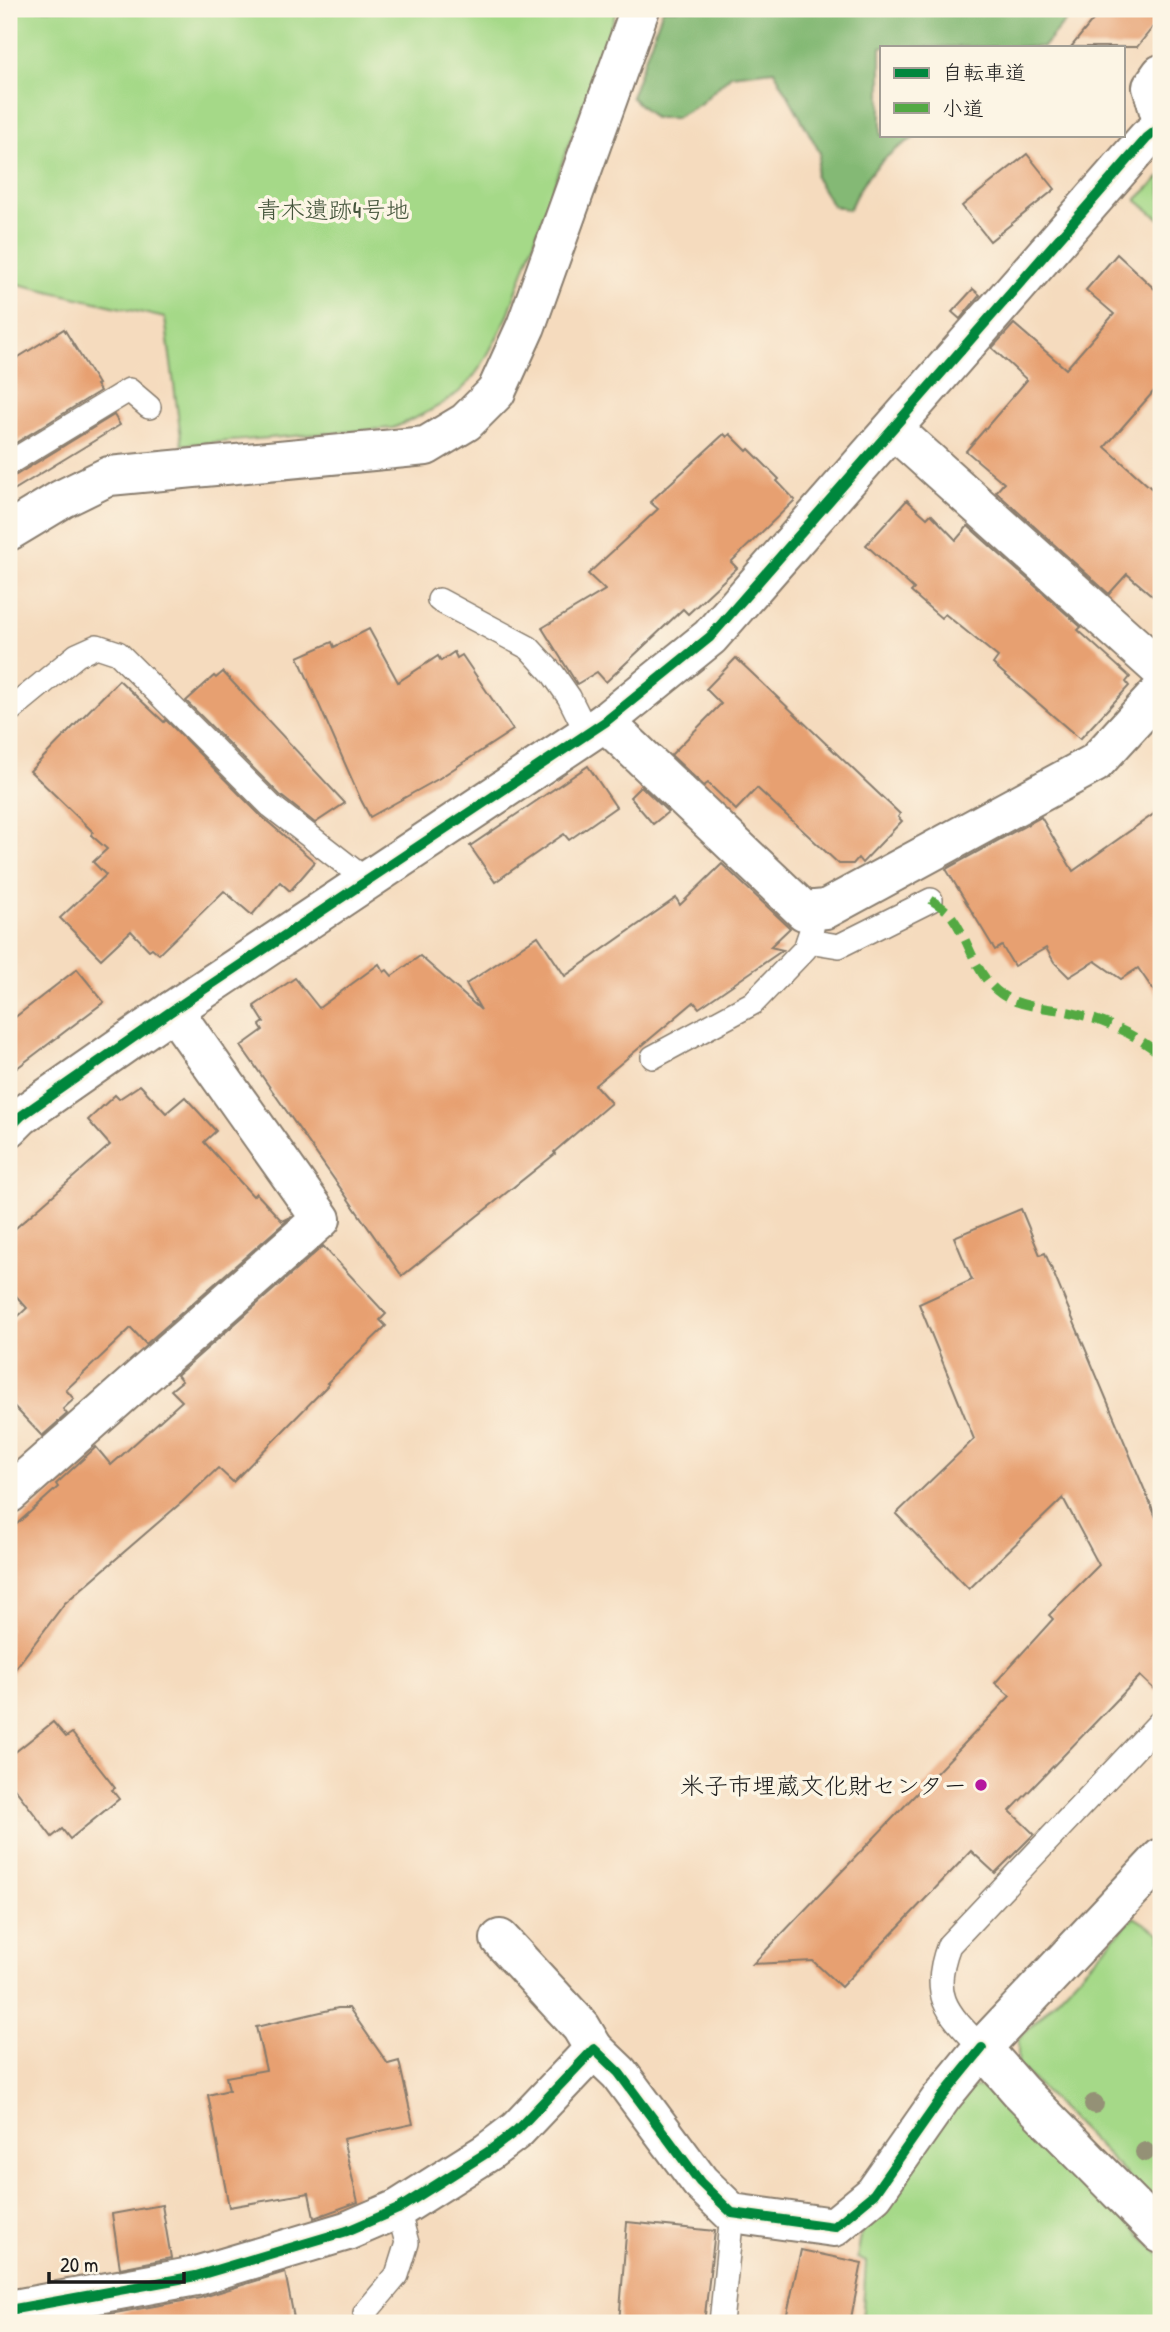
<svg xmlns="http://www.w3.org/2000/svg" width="1170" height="2332" font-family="'Patrick Hand','Klee One',sans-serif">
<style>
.green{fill:#a5d988;stroke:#607a52;stroke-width:2}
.forest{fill:#84b974;stroke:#506a48;stroke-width:2}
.building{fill:#e7a071}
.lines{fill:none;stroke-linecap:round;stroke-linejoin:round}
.lane-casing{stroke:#887c6d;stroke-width:26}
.street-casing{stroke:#887c6d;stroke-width:42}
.lane{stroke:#fff;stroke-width:23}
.street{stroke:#fff;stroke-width:38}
.quiet{stroke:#52a943;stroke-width:9;stroke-dasharray:18 9;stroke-linecap:butt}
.cycleway-casing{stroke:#fcf5e5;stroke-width:15}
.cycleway{stroke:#00873e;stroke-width:10}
.tree{fill:#949176}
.poi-dot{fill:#b5179e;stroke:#fcf5e5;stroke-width:2.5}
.labels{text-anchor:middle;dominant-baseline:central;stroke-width:7;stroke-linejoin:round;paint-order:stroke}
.park-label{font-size:24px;fill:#45553c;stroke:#fcf5e5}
.poi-label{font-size:24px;fill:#1c1c1c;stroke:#fcf5e5;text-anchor:end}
</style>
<rect width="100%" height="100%" fill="#fcf5e5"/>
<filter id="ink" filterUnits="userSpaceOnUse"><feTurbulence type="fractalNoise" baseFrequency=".0143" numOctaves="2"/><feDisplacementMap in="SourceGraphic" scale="14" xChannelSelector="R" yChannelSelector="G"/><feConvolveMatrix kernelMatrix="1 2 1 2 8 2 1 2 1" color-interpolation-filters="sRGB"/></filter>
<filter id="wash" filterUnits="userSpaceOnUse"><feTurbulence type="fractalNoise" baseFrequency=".00686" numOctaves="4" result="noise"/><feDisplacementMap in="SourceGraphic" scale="28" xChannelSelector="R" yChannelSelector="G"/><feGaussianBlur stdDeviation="1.57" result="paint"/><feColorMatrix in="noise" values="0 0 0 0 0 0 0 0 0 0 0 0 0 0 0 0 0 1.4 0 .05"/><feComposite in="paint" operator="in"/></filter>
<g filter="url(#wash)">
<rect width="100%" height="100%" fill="#f5dbbe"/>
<g class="green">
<path d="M9,9H617L507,318C494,342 481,373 460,391C441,407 416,418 393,428L182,445L165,318L9,282Z"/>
<polygon points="1161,176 1161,220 1136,200"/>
<polygon points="1134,1917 1161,1934 1161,2210 1018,2065 1018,2040"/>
<polygon points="970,2087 998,2090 1161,2256 1161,2323 862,2323 866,2262 857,2258 863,2224"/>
</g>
<path class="forest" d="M663,9H1076L1043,47H881V135H919C886,153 864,174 849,210L833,206L815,177L820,153L774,70L731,75L700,104L675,118H654L631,97Z"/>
<g id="blocks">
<g class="building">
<polygon points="1102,9 1161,9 1161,17 1137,47 1071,47"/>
<polygon points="1027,154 1055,189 990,241 962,206"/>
<polygon points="1117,254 1161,295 1161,383 1105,447 1161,497 1161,603 1127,574 1109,594 996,492 1004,483 966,451 1027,380 992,348 1014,324 1066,369 1114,314 1086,290"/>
<polygon points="973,289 980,295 960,319 952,312"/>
<polygon points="64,329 98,384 96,385 100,391 9,447 9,363"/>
<polygon points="114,415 120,425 9,493 9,477 16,475"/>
<polygon points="724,434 727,437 730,434 747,451 749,449 779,479 777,481 795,500 731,562 737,568 688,614 683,609 606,682 597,672 577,684 542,628 605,590 588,574 658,509 650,502"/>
<polygon points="907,500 927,518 931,514 956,540 968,526 1081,627 1078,630 1130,677 1126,682 1129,686 1080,739 993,664 998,657 945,614 941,618 911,592 914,589 866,545"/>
<polygon points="369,629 398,682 438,656 441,661 454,652 457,658 462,655 513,730 438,779 370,817 361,800 298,657 332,642 334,647"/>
<polygon points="736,658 900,814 898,817 902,821 862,863 858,858 853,864 839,864 757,788 736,810 708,783 704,786 671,755 721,704 706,689"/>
<polygon points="223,672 238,688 345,803 315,823 280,795 186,701 214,676 216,678"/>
<polygon points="119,680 164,722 166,720 261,816 315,862 290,891 280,882 252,915 224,891 159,954 152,948 149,950 131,931 101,959 60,918 106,875 93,862 107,849 91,835 93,832 30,771"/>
<polygon points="588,766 616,807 569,840 564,834 495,882 470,846"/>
<polygon points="641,786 668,812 653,824 630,797"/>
<polygon points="1161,809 1161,1001 1138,968 1121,979 1095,961 1069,977 1054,962 1046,948 1014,966 1002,946 995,950 946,869 1041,817 1073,871"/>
<polygon points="722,864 790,928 770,947 783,950 699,1008 694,1002 595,1085 611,1103 554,1152 555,1154 402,1276 241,1046 263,1030 260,1025 264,1022 254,1006 295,978 319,1008 379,964 384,972 387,970 392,976 420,956 481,1010 466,984 538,936 565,976 676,898 680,905"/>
<polygon points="77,969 104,1002 9,1074 9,1022"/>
<polygon points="140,1085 166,1113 185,1097 216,1131 204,1142 253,1196 256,1193 282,1221 292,1216 146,1344 131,1328 66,1390 74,1399 63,1409 67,1414 42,1436 9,1401 9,1325 27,1308 9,1288 9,1234 110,1145 88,1120 115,1095 119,1099"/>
<polygon points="1021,1209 1040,1255 1045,1253 1161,1529 1161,1696 1140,1676 1010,1811 1034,1834 995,1873 971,1851 841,1987 813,1961 753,1964 1010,1696 995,1683 1053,1619 1049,1615 1099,1565 1063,1498 969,1589 896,1514 974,1439 919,1304 972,1280 954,1237"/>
<polygon points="323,1246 386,1314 380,1320 386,1326 327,1383 329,1384 233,1482 218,1468 182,1502 65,1603 9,1677 9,1531 58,1487 56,1484 96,1447 111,1465 182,1401 171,1390 182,1381 177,1375"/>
<polygon points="53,1722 66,1737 72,1733 115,1788 112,1790 119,1799 70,1839 62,1829 52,1837 9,1781 9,1757"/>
<polygon points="338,2008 349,2008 388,2064 399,2061 413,2124 343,2139 358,2202 314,2218 309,2193 229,2207 208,2095 229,2090 226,2077 266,2070 256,2027"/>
<polygon points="162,2205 171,2258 120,2268 112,2214"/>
<polygon points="627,2222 715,2231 704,2323 619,2323"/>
<polygon points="801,2250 862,2263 850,2323 785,2323"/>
<polygon points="285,2272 295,2323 99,2323 98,2316 200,2298"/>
</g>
</g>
</g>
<g filter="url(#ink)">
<use href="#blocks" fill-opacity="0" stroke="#887c6d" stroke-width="2"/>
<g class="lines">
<defs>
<g id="lane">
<polyline points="9,463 129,390 149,407"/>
<polyline points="439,600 529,648 553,674 569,697 587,733"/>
<polyline points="9,711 77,655 97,646 118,653 271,806 366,880"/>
<polyline points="808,941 839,946 931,900"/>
<polyline points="653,1057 753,1003 805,949 812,928 814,910"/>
<path d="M982,2048C948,2013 929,1997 949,1945L1161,1721"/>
<polyline points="365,2313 397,2275 407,2243 398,2209"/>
<polyline points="721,2323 732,2213"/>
</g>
<g id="street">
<polyline points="1161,74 1152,87 1161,118"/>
<polyline points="893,429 1161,670"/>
<polyline points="9,531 62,499 109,476 426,446 466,422 496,392 526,326 640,9"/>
<polyline points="605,722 804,911 826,909 1095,763 1161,691"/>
<polyline points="9,1128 21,1116 173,1010 605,722 710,637 1147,138 1161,127"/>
<polyline points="9,1494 321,1219 173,1010"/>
<polyline points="1161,1858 982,2048 1020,2091 1161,2234"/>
<polyline points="500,1939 581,2027 594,2049"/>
<polyline points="9,2310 196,2276 347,2231 398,2209 488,2152 517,2130 594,2049 619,2073 700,2182 732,2213 834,2227 874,2194 942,2097 982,2048"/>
</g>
</defs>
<use href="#lane" class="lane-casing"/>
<use href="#street" class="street-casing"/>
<use href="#lane" class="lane"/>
<use href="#street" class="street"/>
<path class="quiet" d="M931,900C937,904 944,908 949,913C969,937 974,975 1001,994C1021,1008 1046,1007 1069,1012C1103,1020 1134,1033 1161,1055"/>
<defs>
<g id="cycleway">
<polyline points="9,1128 21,1116 173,1010 605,722 710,637 1147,138 1161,127"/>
<polyline points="9,2310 196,2276 347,2231 398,2209 488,2152 517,2130 594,2049 619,2073 700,2182 732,2213 834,2227 874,2194 942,2097 982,2048"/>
</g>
</defs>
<use href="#cycleway" class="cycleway-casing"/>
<use href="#cycleway" class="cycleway"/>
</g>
<g class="tree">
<circle cx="1094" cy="2104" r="10"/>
<circle cx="1145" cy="2152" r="10"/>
</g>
</g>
<circle class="poi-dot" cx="981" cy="1785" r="7"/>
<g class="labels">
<g class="park-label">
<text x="333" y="209">青木遺跡4号地</text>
</g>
<g class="poi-label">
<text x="967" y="1785">米子市埋蔵文化財センター</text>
</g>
</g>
<rect width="1170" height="2332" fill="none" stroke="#fcf5e5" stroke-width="35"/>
<rect x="880" y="46" width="245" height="91" fill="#fcf5e5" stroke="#a29e95" stroke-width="2"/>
<rect x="894" y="68" width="35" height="10" fill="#00873e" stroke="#a29e95" stroke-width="2"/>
<text x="942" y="80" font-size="21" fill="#1c1c1c">自転車道</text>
<rect x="894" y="103" width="35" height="10" fill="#52a943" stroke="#a29e95" stroke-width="2"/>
<text x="942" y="116" font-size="21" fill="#1c1c1c">小道</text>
<path d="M49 2272v10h135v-10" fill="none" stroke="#1c1c1c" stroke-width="3.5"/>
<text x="60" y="2272" font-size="21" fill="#1c1c1c" stroke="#fcf5e5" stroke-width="5" paint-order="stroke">20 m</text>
</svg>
